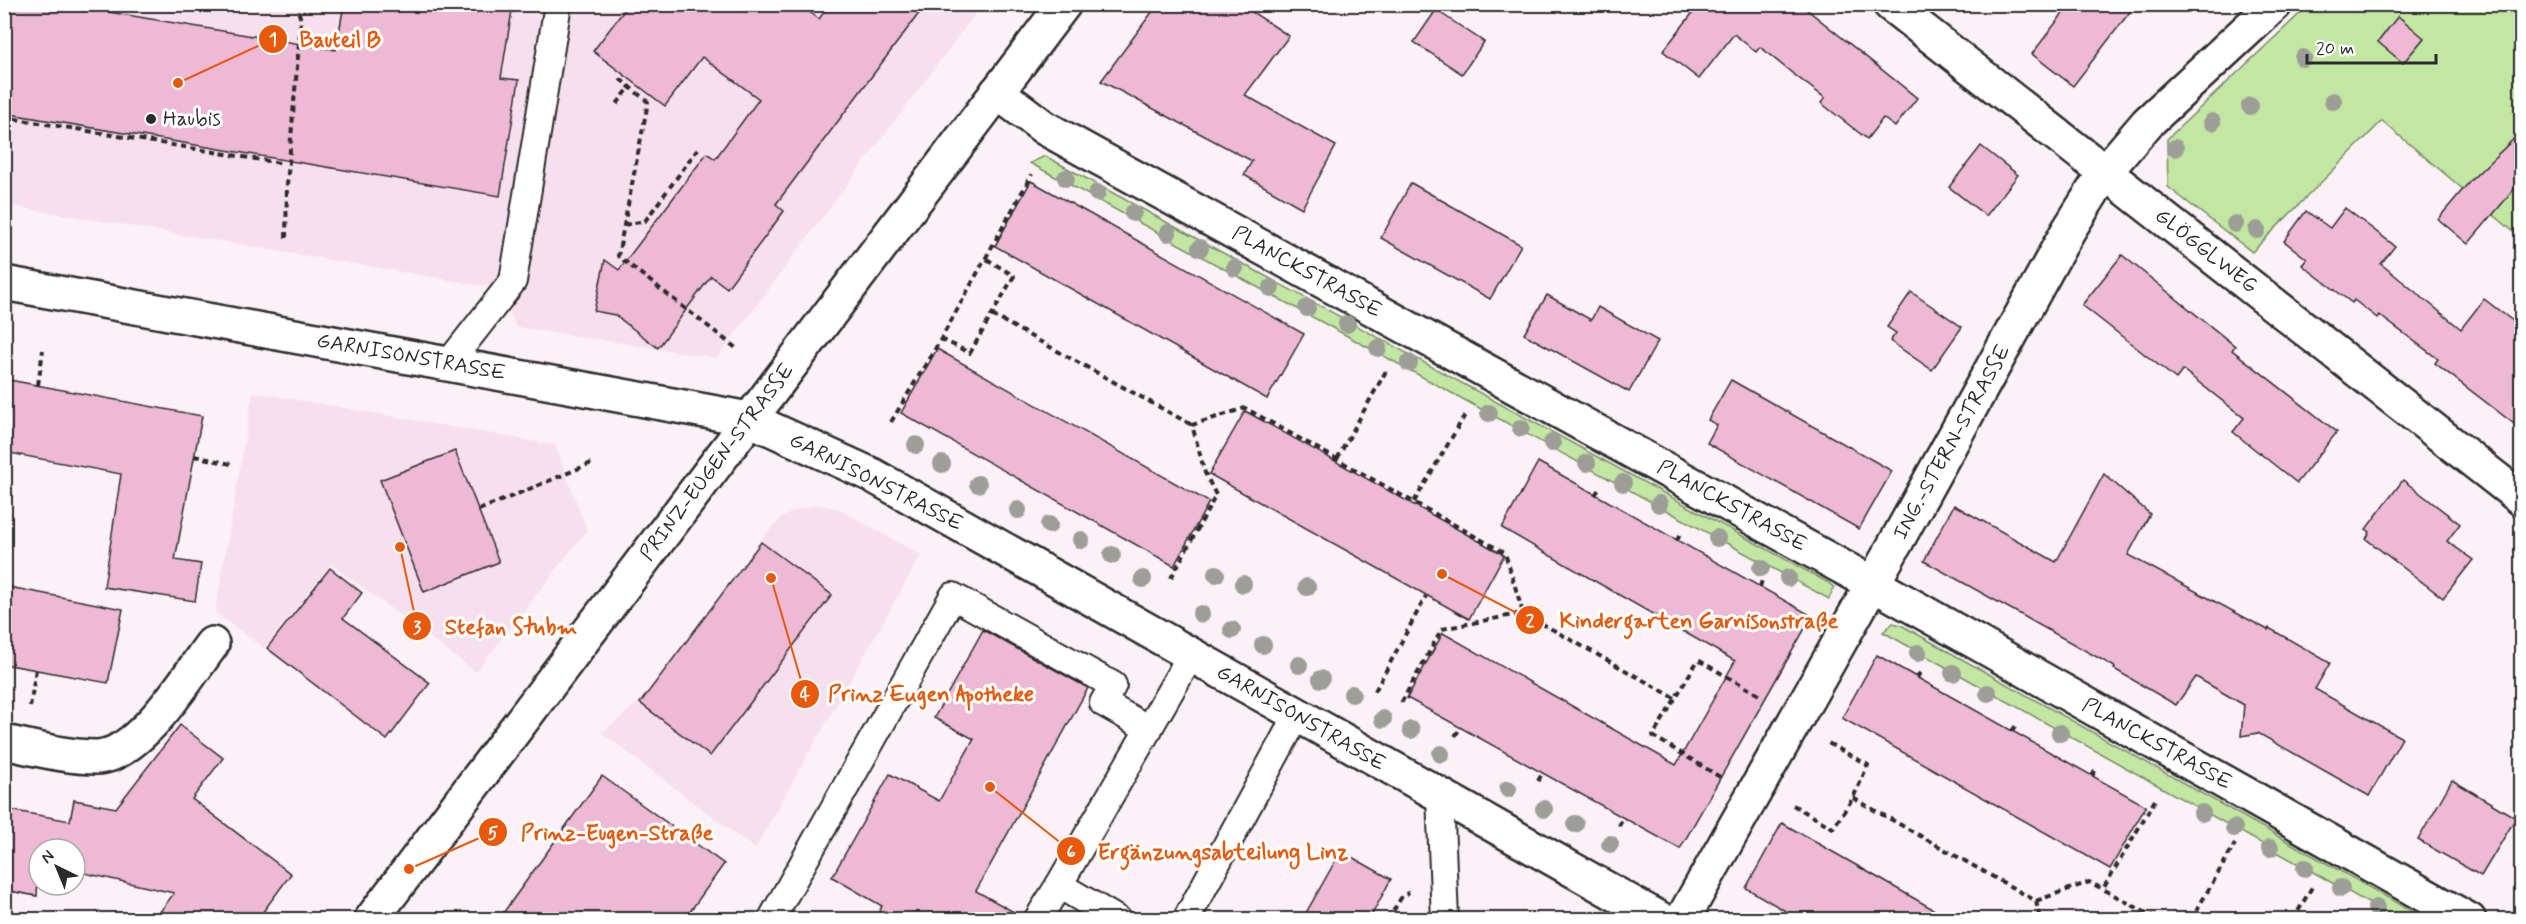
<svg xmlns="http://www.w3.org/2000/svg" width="2526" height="924" font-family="Mynerve,sans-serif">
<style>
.built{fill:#f7e0ed}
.green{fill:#c1e7a2;stroke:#768966;stroke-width:1.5}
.building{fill:#edb9d5;stroke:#2b2b2b;stroke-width:1.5}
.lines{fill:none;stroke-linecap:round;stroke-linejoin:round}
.service-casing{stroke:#2b2b2b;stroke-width:30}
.minor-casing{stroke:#2b2b2b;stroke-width:38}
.secondary-casing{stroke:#2b2b2b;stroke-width:38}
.path{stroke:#2b2b2b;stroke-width:4;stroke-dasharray:6 4.5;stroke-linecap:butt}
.service{stroke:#fff;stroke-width:26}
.minor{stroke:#fff;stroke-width:33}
.secondary{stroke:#fff;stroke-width:33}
.tree{fill:#9d9e97}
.poi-dot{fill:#2b2b2b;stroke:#fff;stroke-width:2}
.labels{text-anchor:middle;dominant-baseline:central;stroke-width:6;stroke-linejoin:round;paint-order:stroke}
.poi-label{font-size:21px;fill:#2b2b2b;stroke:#fff;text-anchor:start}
.street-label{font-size:21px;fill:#2b2b2b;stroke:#fff}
.leader{fill:none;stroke:#e8590c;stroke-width:2}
.callout-dot{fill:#e8590c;stroke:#fff;stroke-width:2}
.mark-label{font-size:18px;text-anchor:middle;font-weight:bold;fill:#fff}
.callout-label{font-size:22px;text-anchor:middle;font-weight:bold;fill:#e8590c;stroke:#fff;stroke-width:6;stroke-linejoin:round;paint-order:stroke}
</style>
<rect width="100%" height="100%" fill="#fbf1f7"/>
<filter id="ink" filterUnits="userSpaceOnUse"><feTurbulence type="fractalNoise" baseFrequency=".0167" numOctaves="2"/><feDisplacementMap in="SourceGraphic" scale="12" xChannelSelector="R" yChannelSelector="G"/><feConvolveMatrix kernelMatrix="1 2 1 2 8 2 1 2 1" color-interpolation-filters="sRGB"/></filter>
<g filter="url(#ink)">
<g class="built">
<polygon points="4,5 982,5 717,358 516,327 510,314 508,290 5,205"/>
<polygon points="253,392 555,445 587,530 476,672 331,564 264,648 215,613"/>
<polygon points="816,504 839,509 921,555 755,849 602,733 655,688 766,534 781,518 797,510"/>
</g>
<g class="green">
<polygon points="2309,5 2521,5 2521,238 2382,121 2252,252 2168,187 2167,139"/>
<polygon points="1045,156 1827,582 1834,587 1829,599 1030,163"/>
<polygon points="1893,623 1901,625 2426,919 2397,919 1883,632"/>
</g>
<g class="building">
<polygon points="4,4 61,4 336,50 344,4 513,4 501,78 519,80 500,196 4,113"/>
<polygon points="629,4 799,4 819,19 830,4 926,4 776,204 784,211 727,288 711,276 658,348 615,315 594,311 605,260 619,270 707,153 715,159 759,99 702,57 665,106 593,51"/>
<polygon points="1158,4 1240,4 1289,36 1245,95 1336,146 1302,208 1244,175 1252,161 1101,81"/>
<polygon points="1696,4 1800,4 1917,98 1895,127 1883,118 1867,139 1821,103 1825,98 1792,73 1760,47 1756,52 1734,34 1699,79 1663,51 1698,6"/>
<polygon points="2070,4 2136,4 2073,86 2032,54"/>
<polygon points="1436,10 1484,42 1462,74 1414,42"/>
<polygon points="2398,16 2424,38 2403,63 2378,42"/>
<polygon points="2522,131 2522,180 2468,244 2438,219 2471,180"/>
<polygon points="1981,146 2018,175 1986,216 1949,187"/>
<polygon points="1031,181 1304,334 1267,399 995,246"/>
<polygon points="1411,183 1521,245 1490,299 1381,238"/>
<polygon points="2345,208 2395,246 2381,264 2461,329 2484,299 2522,328 2522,430 2435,363 2438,359 2379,315 2377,318 2354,300 2352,303 2302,265 2307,259 2284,241 2306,211 2330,228"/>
<polygon points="2122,255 2235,346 2232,350 2337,432 2297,483 2233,432 2244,418 2183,370 2176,379 2082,305"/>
<polygon points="1911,292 1962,327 1932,370 1890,341 1896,333 1887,327"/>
<polygon points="1547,295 1591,320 1598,307 1658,341 1629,392 1524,334"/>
<polygon points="937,349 1209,502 1174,566 901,413"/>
<polygon points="4,379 202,416 175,560 201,564 195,601 104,587 121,474 4,452"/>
<polygon points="1731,380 1892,471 1859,529 1707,443 1717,425 1708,420"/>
<polygon points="1245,411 1504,555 1469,619 1209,474"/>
<polygon points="455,451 499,562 424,592 380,480"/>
<polygon points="1538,462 1812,616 1680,849 1407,698 1443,633 1676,765 1735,661 1502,528"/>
<polygon points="2104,474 2150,514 2128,555 2268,630 2269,628 2330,663 2315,689 2402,738 2369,796 2258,733 2241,736 2244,705 2196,677 2176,705 2114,669 2115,667 1924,561 1954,505 2056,562"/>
<polygon points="2403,480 2460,524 2447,541 2473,560 2443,598 2366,539 2370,532 2366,529"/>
<polygon points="761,542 832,595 710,756 640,703"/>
<polygon points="330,568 362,593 343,618 430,683 387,740 267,648"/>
<polygon points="4,586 123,609 108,683 4,664"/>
<polygon points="983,630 1088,688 976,891 1023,917 1022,920 875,920 882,906 832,877 890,774 939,801 974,739 934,718"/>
<polygon points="1877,655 2146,806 2110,869 1842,718"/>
<polygon points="180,725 223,758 192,799 291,874 257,920 154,920 174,893 75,871 75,849 39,849 37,896 4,890 4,809 70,821 74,800 116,808"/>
<polygon points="602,776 724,864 684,920 498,920"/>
<polygon points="2452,780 2516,818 2481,876 2418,840"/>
<polygon points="1782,823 1861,868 1952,920 1801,920 1746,888"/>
<polygon points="1341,851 1391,879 1369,920 1302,920"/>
</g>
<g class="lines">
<defs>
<g id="service">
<polyline points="448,364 513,281 558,4"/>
<polyline points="1440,796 1445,920"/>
<polyline points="771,920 953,596 1113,685 1103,703 1149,729"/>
<polyline points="1037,920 1059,885"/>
<polyline points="1118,920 1059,885 1191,655"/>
<polyline points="1186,920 1297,715"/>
</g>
<g id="minor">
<polyline points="1890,4 2522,499"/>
<polyline points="997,92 1045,128 1873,584 2469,920"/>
<polyline points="4,283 749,419 872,475 1662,920"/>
<path d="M4,742C34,748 65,757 96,757C139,757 188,676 212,644"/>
<polyline points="1682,920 1889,555 2068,231 2105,172 2147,123 2275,4"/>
</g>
<polyline id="secondary" points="371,920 1064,4"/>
</defs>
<use href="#service" class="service-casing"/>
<use href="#minor" class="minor-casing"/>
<use href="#secondary" class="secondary-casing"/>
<g class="path">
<polyline points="620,79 648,102 618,256 736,348"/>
<polyline points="617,104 630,87"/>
<polyline points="4,117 280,163"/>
<polyline points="624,225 645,221 700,146"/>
<polyline points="286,238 287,185 301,20 296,4"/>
<polyline points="992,315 1192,425"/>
<polyline points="941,339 970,353 1014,276 985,258"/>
<polyline points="38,385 43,350"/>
<polyline points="891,422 941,339 1032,174"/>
<polyline points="194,456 231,464"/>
<polyline points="1337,459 1386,371"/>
<polyline points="1595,495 1599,489"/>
<polyline points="1414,502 1465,415"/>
<polyline points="479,510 594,462"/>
<polyline points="1677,540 1680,535"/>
<polyline points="1171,578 1216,495 1205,473 1192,425 1245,408 1505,553 1523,613 1442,629 1400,705"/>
<polyline points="1760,587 1762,580"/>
<polyline points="1523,613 1675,698"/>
<polyline points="1917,678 1922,669"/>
<polyline points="1375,691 1426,596"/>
<polyline points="30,707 36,669"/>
<polyline points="2012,731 2018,723"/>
<polyline points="1455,736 1461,727"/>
<polyline points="2092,776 2097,768"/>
<polyline points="1720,777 1653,736 1698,660 1763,697"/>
<polyline points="1538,781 1543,772"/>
<polyline points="1853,798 2036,901 2040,920"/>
<polyline points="2155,800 2103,889 2159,920"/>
<polyline points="1793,805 1833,828 1853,798 1868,765 1828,743"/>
<polyline points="1619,826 1623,818"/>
<polyline points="2036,901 2089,882 2103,889"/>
<polyline points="1388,920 1401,898 1409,892"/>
<polyline points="1797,920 1798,918"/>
<polyline points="2191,920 2235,844"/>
<polyline points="2293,920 2312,887"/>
</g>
<use href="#service" class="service"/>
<use href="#minor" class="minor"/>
<use href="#secondary" class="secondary"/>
</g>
<g class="tree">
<circle cx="2303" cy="58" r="9"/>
<circle cx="2333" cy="101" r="9"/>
<circle cx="2250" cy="106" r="9"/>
<circle cx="2212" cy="122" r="9"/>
<circle cx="2175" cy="148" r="9"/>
<circle cx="1066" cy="178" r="9"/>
<circle cx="1097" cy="193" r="9"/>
<circle cx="1133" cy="213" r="9"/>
<circle cx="2235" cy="224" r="9"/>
<circle cx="2257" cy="230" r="9"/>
<circle cx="1168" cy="233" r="9"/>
<circle cx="1200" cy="248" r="9"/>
<circle cx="1235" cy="268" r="9"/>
<circle cx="1271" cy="288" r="9"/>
<circle cx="1307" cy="308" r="9"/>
<circle cx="1347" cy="324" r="9"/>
<circle cx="1378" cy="348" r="9"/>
<circle cx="1409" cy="363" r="9"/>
<circle cx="1489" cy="413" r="9"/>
<circle cx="1521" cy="428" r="9"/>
<circle cx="1552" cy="443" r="9"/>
<circle cx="916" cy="445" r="9"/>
<circle cx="1587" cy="463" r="9"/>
<circle cx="942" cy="464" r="9"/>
<circle cx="1623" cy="483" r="9"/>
<circle cx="978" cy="484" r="9"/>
<circle cx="1659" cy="504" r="9"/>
<circle cx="1018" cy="510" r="9"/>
<circle cx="1049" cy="525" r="9"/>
<circle cx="1717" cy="538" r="9"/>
<circle cx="1081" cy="540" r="9"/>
<circle cx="1112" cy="555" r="9"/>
<circle cx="1761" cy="568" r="9"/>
<circle cx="1216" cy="574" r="9"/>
<circle cx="1788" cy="578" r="9"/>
<circle cx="1143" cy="579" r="9"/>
<circle cx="1243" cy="584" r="9"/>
<circle cx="1307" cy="587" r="9"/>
<circle cx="1201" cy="614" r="9"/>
<circle cx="1232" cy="630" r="9"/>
<circle cx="1263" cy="645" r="9"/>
<circle cx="1918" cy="653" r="9"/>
<circle cx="1299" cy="665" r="9"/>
<circle cx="1953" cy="673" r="9"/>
<circle cx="1321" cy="679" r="9"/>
<circle cx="1988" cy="693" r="9"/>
<circle cx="1352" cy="694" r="9"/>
<circle cx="1383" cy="719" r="9"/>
<circle cx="1411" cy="730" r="9"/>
<circle cx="2060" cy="733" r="9"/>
<circle cx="1441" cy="754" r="9"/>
<circle cx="1508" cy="789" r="9"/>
<circle cx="1544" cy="809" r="9"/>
<circle cx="2202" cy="813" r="9"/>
<circle cx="1575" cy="824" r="9"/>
<circle cx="2234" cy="828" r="9"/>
<circle cx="1610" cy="844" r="9"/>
<circle cx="2270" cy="848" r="9"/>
<circle cx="2305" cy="868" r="9"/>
<circle cx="2341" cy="888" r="9"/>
<circle cx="2376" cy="908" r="9"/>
</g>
</g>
<circle class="poi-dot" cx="151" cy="119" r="6"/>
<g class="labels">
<g class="poi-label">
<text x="163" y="119">Haubis</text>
</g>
<g class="street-label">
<text transform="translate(2206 251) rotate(38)">GLÖGGLWEG</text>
<text transform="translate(1307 272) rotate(29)">PLANCKSTRASSE</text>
<text transform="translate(411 357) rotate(10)">GARNISONSTRASSE</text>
<text transform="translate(1952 442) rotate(-61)">ING.-STERN-STRASSE</text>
<text transform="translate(717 462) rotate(-53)">PRINZ-EUGEN-STRASSE</text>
<text transform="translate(876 482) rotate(27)">GARNISONSTRASSE</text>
<text transform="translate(1732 506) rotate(29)">PLANCKSTRASSE</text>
<text transform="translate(1301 718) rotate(30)">GARNISONSTRASSE</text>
<text transform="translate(2157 744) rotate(29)">PLANCKSTRASSE</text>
</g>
</g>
<path class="leader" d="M178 83L273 39M1442 574L1530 620M400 547L417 626M771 578L805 694M409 869L493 832M990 787L1071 851"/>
<g class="callout-dot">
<circle cx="178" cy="83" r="6"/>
<circle cx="1442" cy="574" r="6"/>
<circle cx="400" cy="547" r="6"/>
<circle cx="771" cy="578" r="6"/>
<circle cx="409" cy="869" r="6"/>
<circle cx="990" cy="787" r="6"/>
<circle cx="273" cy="39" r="15"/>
<circle cx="1530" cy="620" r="15"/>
<circle cx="417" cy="626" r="15"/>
<circle cx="805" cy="694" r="15"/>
<circle cx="493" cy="832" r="15"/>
<circle cx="1071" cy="851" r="15"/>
</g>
<g class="mark-label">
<text x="273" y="45">1</text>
<text x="1530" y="626">2</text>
<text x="417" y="633">3</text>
<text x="805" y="700">4</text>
<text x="493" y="839">5</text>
<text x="1071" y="857">6</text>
</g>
<g class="callout-label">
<text x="340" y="47">Bauteil B</text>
<text x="1699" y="628">Kindergarten Garnisonstraße</text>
<text x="511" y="634">Stefan Stubm</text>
<text x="931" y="701">Prinz Eugen Apotheke</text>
<text x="617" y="840">Prinz-Eugen-Straße</text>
<text x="1223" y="859">Ergänzungsabteilung Linz</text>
</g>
<rect width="2526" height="924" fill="none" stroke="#fff" stroke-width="24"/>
<rect x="12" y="12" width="2502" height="900" fill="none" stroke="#2b2b2b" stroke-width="2" filter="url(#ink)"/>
<g transform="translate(57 867) rotate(317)"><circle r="28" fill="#ffffff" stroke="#aaaaaa" stroke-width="1.5"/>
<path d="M0-4.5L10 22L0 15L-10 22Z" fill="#2b2b2b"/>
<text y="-9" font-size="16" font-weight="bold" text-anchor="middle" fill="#2b2b2b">N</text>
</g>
<path d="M2307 54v9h129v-9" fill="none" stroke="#2b2b2b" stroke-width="3"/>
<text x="2316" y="54" font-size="18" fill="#2b2b2b" stroke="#ffffff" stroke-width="4.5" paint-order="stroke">20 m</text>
</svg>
